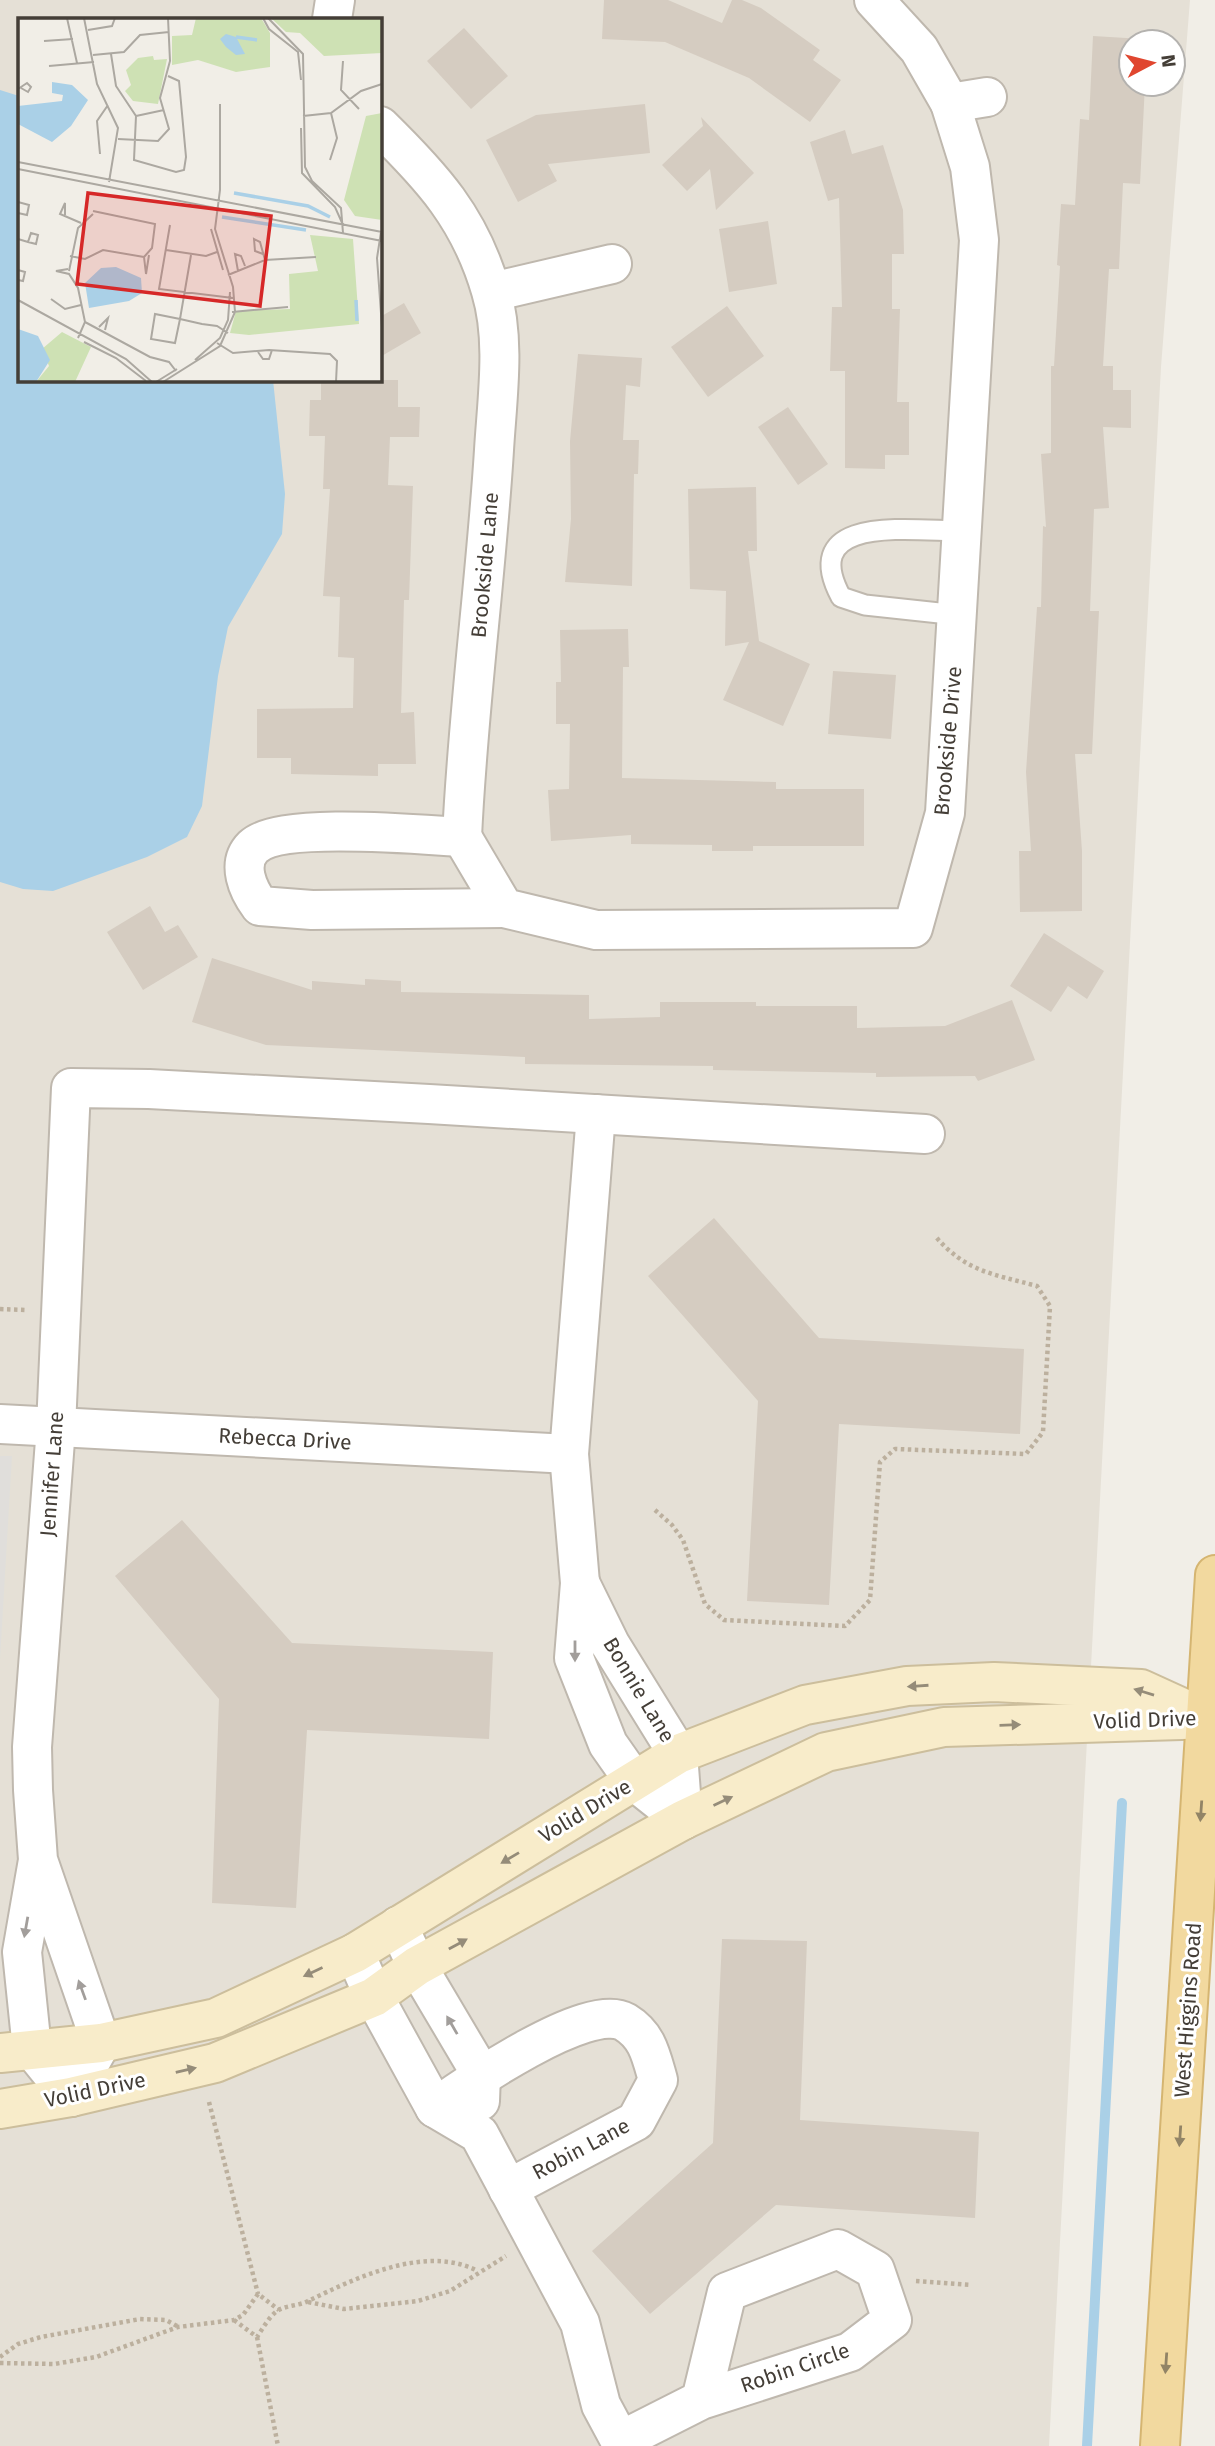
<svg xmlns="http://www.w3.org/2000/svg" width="1215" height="2446" font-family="'Fira Sans',sans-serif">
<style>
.residential{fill:#e5e0d6;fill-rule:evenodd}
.parking{fill:#e0dedb}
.water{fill:#aad0e7}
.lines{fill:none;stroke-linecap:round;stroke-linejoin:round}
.stream{stroke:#aad0e7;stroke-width:10}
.building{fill:#d5ccc1}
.lane-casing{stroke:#bfb8ae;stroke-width:23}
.street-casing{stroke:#bfb8ae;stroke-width:42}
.secondary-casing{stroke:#ccbe9c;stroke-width:42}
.primary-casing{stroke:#d5b571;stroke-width:42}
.path{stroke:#bcb09e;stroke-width:4.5;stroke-dasharray:3.5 3.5;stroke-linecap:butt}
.lane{stroke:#fff;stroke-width:19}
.street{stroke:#fff;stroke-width:38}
.secondary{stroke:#f8ecca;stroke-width:38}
.primary{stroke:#f2d99f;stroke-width:38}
.oneway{fill:#a29e9b}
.oneway2{fill:#958c79}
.oneway3{fill:#928466}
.labels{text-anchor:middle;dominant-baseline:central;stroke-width:6;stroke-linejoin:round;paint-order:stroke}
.street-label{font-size:21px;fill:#443e37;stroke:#fff}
.inset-river{fill:none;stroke:#aad0e7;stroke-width:3.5}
.inset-road{fill:none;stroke:#aca8a1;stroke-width:2}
.view{fill:#d62828;fill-opacity:0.15;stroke:#d62828;stroke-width:3.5}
.inset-edge{fill:none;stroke:#443e37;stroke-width:3.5}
</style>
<rect width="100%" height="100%" fill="#f1eee7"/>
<path class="residential" d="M0,0H1190L1161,367L1049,2446H0ZM19,19H380V380H19ZM1131,42H1173V84H1131Z"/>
<polygon class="parking" points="0,1456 12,1456 0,1659"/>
<polygon class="water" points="0,90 19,96 19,380 273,380 285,494 282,534 228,627 218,676 202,806 187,837 147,857 53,891 23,889 0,882"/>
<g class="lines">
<polyline class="stream" points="1087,2446 1122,1803"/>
</g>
<g class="building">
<polygon points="604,0 668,0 722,23 732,0 742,0 761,8 820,50 813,60 841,80 810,122 749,78 665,42 602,39"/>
<polygon points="464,28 508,76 471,109 427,61"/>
<polygon points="1093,36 1143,39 1143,42 1131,42 1131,84 1145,84 1140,184 1123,183 1119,269 1109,269 1103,366 1113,366 1113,390 1131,390 1131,428 1103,427 1109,508 1094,509 1090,611 1099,611 1092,754 1075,754 1082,851 1082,911 1020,912 1019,851 1031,851 1026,772 1037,607 1041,607 1043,526 1046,527 1041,454 1051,453 1051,366 1054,366 1060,266 1057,265 1061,204 1075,205 1080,119 1089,120"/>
<polygon points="645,104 650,153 548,164 557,181 518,202 486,140 536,115"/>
<polygon points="701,117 754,173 716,210 710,169 687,191 662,165 703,126"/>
<polygon points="845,130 852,154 883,145 903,210 904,254 892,254 892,309 900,309 897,402 909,402 909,455 885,455 885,469 845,468 845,371 830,371 832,307 842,307 839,198 828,201 810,142"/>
<polygon points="768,221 777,284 729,292 719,229"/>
<polygon points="404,303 421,333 380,357 380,317"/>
<polygon points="727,306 764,356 708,397 671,347"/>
<polygon points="578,354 642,358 640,387 626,385 623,440 639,440 638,474 634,474 632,586 565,582 571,519 570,441"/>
<polygon points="321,380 398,380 398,407 420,407 419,437 390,437 388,485 413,486 409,600 404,600 401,713 414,712 416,764 378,764 378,776 291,774 291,758 257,758 257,709 353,708 354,658 338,657 340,597 323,596 330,489 323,489 325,436 309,436 310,400 321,400"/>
<polygon points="788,407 828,464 798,485 758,427"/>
<polygon points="756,487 757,551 748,551 759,641 810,664 783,726 723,700 749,642 725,646 726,591 690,589 688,489"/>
<polygon points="628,629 629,667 623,667 622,778 776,782 776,789 864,789 864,846 753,846 753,851 712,851 712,845 631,844 631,835 551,841 548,790 569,789 570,724 556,724 556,682 561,682 560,630"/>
<polygon points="833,671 896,675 891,739 828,734"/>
<polygon points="150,906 165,932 178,925 198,957 143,990 107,932"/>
<polygon points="1044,933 1104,971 1087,999 1068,986 1051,1012 1010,986"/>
<polygon points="212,958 312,990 312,981 365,985 365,979 401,981 401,992 589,995 589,1019 660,1017 660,1002 756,1002 756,1006 857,1006 857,1028 945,1026 1012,1000 1035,1060 978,1081 975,1076 876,1077 876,1073 713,1070 713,1066 525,1064 525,1057 266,1045 192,1022"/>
<polygon points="714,1218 819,1338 1024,1349 1020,1434 839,1424 829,1605 747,1601 758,1401 648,1276"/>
<polygon points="182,1520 292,1643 493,1652 489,1739 307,1730 296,1908 212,1903 219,1699 115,1576"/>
<polygon points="722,1939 807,1941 800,2120 979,2132 975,2218 776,2205 650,2314 592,2251 713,2143"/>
</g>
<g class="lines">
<defs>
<path id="lane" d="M958,615L865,605L841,597C796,513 914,531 960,531"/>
<g id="street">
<polyline points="874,0 919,49 950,103"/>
<polyline points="332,19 335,0"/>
<path d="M380,126C432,177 470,218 491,291C506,340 497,399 494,450C486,579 468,707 462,837"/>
<polyline points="492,292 612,264"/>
<polyline points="462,837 504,908 596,930 913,928 945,813 979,240 970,167 950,103 987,97"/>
<path d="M462,837C423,835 280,821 253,847C236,864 248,890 260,906L312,910L504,908"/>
<polyline points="596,1114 569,1454 580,1583 574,1658 608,1744 634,1781 683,1820"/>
<polyline points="0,1424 569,1454"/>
<polyline points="580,1583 610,1644 678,1754 683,1820"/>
<polyline points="38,1860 22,1952 32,2049 71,2097 101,2043 38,1860 33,1790 32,1747 56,1427 71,1088 149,1089 429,1104 925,1134"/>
<polyline points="398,1926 417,1966 481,2074 480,2101"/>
<polyline points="355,1953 374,1997 435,2108 479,2134 580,2323 601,2405 623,2446"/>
<path d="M435,2108C467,2085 588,2001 625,2022C648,2036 651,2056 658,2080L636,2121L508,2189"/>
<polyline points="622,2440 701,2400 850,2352 892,2320 875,2270 838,2249 727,2292 701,2400"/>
</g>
<g id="secondary">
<polyline points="0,2053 101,2043 216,2018 355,1953 678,1754 805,1705 907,1686 994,1682 1141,1689 1198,1715"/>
<polyline points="0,2109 71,2097 215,2063 374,1997 417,1966 683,1820 826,1752 944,1727 1215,1719"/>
</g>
<polyline id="primary" points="1160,2446 1215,1575"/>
</defs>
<use href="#lane" class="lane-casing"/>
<use href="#street" class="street-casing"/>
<use href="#secondary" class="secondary-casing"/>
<use href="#primary" class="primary-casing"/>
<g class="path">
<polyline points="0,1309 26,1310"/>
<path d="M655,1510L672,1525L683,1540L705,1604L724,1620L845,1626L870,1600L880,1462L895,1449L1026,1454L1043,1432L1050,1306L1037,1286C993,1274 966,1272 935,1236"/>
<polyline points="209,2102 258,2294"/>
<polyline points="916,2281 971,2285"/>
<polyline points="308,2302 344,2309 418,2301 450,2291 506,2256"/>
<path d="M234,2320L257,2337C263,2328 269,2317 277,2311C286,2305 299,2306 308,2301C356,2278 425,2244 478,2271"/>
<polyline points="257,2337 278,2446"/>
<polyline points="0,2357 18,2344 41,2337 140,2319 166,2320 177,2326"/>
<polyline points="0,2363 54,2364 96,2357 178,2327 234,2320 243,2315 258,2294 279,2310"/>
</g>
<use href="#lane" class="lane"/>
<use href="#street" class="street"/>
<use href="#secondary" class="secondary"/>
<use href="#primary" class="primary"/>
</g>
<defs><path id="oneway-solid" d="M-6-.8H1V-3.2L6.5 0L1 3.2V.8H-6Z" transform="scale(1.75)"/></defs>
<g class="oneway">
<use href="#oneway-solid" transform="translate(575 1651) rotate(90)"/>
<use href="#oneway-solid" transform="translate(26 1927) rotate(100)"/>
<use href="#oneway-solid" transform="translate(82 1990) rotate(-110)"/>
<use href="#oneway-solid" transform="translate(452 2025) rotate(-120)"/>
</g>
<g class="oneway2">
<use href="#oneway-solid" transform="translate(918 1686) rotate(176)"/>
<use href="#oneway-solid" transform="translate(1144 1692) rotate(-163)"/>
<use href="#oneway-solid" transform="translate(1010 1725) rotate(-2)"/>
<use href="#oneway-solid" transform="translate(723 1801) rotate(-25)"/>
<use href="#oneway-solid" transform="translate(510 1858) rotate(149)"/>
<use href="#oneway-solid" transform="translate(458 1944) rotate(-29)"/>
<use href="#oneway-solid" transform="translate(313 1972) rotate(155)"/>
<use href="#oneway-solid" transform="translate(186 2070) rotate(-13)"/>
</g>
<g class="oneway3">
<use href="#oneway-solid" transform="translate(1201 1811) rotate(94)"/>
<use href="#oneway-solid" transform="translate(1180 2136) rotate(94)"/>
<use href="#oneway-solid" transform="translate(1166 2363) rotate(94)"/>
</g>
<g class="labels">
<g class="street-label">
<text transform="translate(485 565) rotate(-85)">Brookside Lane</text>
<text transform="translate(948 741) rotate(-85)">Brookside Drive</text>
<text transform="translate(285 1439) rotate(3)">Rebecca Drive</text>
<text transform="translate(52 1474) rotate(-86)">Jennifer Lane</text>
<text transform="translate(639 1690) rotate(59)">Bonnie Lane</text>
<text transform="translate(1145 1720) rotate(-2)">Volid Drive</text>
<text transform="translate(585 1811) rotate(-31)">Volid Drive</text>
<text transform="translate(1188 2010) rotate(-86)">West Higgins Road</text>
<text transform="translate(95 2090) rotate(-12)">Volid Drive</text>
<text transform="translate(581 2149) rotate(-28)">Robin Lane</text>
<text transform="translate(795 2368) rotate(-19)">Robin Circle</text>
</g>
</g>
<g transform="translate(18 18)">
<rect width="364" height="364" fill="#f1eee7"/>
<path d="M178,0H243L252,15V49L218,54L180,42L154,47V18L174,17ZM253,0H364V35L306,38L282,15L268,14ZM135,38L136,42L149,41L140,86L115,83L107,73L113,67L108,52L120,40ZM364,95V202L337,198L326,182L348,98ZM292,217L335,221L341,306L231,317L212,315L218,293L272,291L271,256L300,253ZM44,314L73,329L57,364H18L31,348L24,331Z" fill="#cee1b4"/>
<path d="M208,16L218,19L227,36L218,37L208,29L202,21ZM34,64L54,67L70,82L53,108L34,124L0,106V88L44,83L45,77L34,75ZM98,249L123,260L124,275L111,283L71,290L67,265L83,250ZM0,311L20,318L32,342L18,364H0Z" fill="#aad0e7"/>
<path class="inset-river" d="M218,19L239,22M216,175L290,188L312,199M204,199L288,212M338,282L339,303"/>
<path class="inset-road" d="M49,0L59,45M66,0L79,66L100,110L91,164M245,0L251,11L280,34L283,62M250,0L285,36L287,149L294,163L323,190L325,215M70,12L94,8L97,0M26,23L55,21M93,36L98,68L118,98L116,142L158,154L166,152L168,139L161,63L150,58M75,37L106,34L122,17L151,14M325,43L323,72L341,91M31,48L76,44M0,71L9,65L13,69L10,74L3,70M118,98L146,92M285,98L313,95L343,73L364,66M283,110L284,155L317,189L325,207M100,121L140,123L151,111L142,80L152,43L150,0M82,136L79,103L90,87M312,142L319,120L313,95M0,144L364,214M0,151L364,223M0,184L11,187L9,197L0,195M75,193L137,206L134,230L126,239M47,197V185L42,196L63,205M152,207L141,271L215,280M193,211L205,252M363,214L359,240L364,309M0,221L10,224L18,226L20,217L13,215L10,224M148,232L188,238L199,234M245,236L237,233L236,221L242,224L247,242M173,237L162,301L157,325L133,321L137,296L162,301L184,306L199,308L210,315M52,238L67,241L85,232L126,239M126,239L128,256L131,237M50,251L38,253L51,256L60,270L67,304L60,320M0,252L7,254L5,263L0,262M51,253L60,210L75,196M220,253L217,236L223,238L227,248M210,257L247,242L298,239M33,281L47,291L63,287M0,282L108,341L134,364M214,294L270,289M67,304L132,339L151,344L158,353M81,309L90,300L87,312M66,324L98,340L128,363M199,325L215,335L251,332L312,336L319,343L318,364M240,334L245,341H251L254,332M177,342L202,320L210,302L212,274M138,364L159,351M145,364L202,328L217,294L215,269L197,211L202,172V86"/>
<path class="view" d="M70,175L253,198L242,288L59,266Z"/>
<rect width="364" height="364" class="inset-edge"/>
</g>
<g transform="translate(1152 63) rotate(83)"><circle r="33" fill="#ffffff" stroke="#b4b2af" stroke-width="2"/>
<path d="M0-5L12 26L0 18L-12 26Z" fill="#e0462f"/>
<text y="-10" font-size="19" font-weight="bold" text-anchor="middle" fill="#443e37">N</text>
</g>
</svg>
